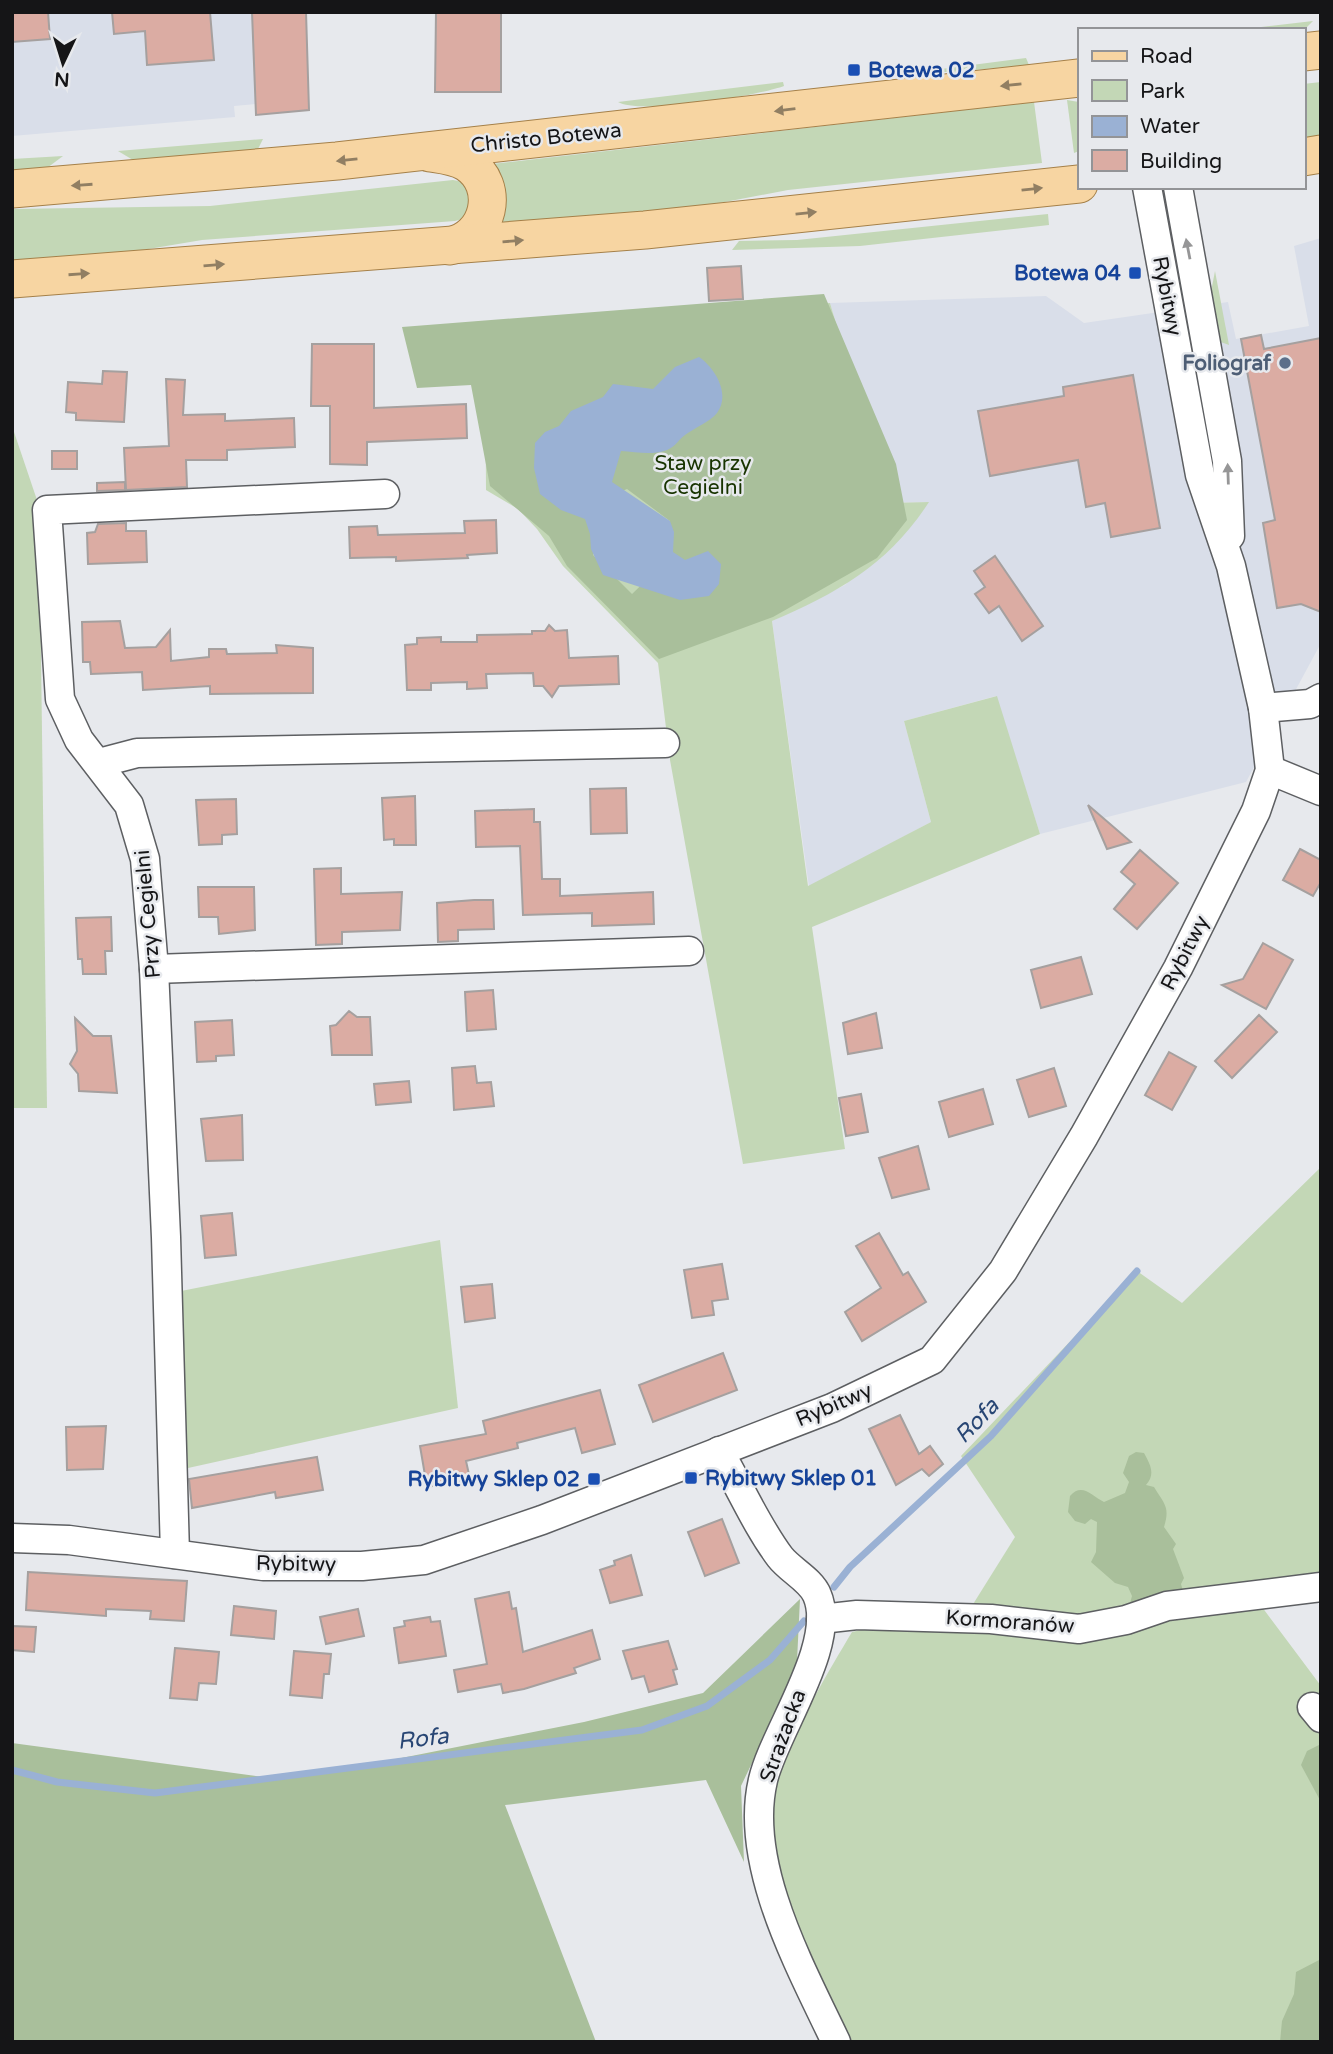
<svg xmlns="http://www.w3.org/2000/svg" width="1333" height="2054" font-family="'Varela Round',sans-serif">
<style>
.built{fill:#d9dee9}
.green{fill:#c3d7b6}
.forest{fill:#a9bf9b;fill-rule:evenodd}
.water{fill:#9ab1d4}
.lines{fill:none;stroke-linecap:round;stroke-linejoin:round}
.stream{stroke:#9ab1d4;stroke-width:7}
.building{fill:#dbaca3;stroke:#a5a09f;stroke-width:2}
.minor-casing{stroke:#5d5f62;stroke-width:31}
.major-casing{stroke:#a58049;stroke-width:39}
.minor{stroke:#fff;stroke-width:28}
.major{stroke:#f7d5a2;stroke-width:37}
.oneway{fill:#917f63}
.oneway2{fill:#969697}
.transit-dot{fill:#1a4fb4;stroke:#e7e9ed;stroke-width:2.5}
.service-dot{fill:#5c6f8a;stroke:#e7e9ed;stroke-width:2.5}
.labels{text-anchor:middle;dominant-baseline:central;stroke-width:5;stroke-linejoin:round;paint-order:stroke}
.transit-label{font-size:21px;font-weight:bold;fill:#164399;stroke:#e7e9ed;text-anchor:start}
.street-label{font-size:21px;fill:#151517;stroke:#e7e9ed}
.service-label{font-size:21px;font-weight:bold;fill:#4e5e75;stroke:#e7e9ed;text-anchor:end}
.park-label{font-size:21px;fill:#183400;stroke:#e7e9ed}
.water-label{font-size:23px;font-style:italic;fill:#284674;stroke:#e7e9ed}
</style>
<rect width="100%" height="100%" fill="#e7e9ed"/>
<g class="built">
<polygon points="12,12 252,12 256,104 234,106 235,117 12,136"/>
<polygon points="1321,238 1321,643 1246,782 1040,834 996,696 904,721 931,822 809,887 772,621 845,585 928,502 889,503 830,303 1046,296 1084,323 1228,302 1236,339 1309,326 1294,246"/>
</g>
<g class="green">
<polygon points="1313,21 1303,31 1235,30"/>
<polygon points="1026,58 1029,65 953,72 918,72"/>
<path d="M783,82L784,86C757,96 639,115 618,102Z"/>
<polygon points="1321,82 1321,142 1303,144 1303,84"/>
<polygon points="1067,100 1079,102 1079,151 1074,153"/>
<polygon points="1034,102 1042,163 788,190 657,215 499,229 492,164"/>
<polygon points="263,139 257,151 133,160 118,151"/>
<polygon points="63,156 47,168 12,171 12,159"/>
<polygon points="453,180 463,182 476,200 462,219 455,221 202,240 77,261 12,266 12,209 210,206"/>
<polygon points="1048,214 1049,225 860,246 732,250 739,241 797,240"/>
<polygon points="1174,244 1216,471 1211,473 1168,245"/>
<polygon points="1215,271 1229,345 1218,341 1210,297"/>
<path d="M830,303L889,503L929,502C889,564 838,593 772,621L808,886L931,822L904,721L997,696L1040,834L812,927L845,1149L743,1164L670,760L658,663L563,566L537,529L518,509L486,490L485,331Z"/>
<polygon points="12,426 39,506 47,1108 12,1108"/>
<polygon points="1321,1167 1321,1580 1076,1623 970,1609 1015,1537 961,1456 1137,1271 1182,1303"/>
<polygon points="440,1240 458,1408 179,1470 176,1292"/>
<path d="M1262,1607L1321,1686V2042H850C821,1981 790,1920 777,1853C775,1843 770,1832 770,1822C771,1765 823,1681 852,1632L886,1624L1158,1621Z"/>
</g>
<g class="forest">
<path d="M824,294L896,464L907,520L877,558L773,617L659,659L567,566L549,536L490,486L471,385L417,388L402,327ZM627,489L670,521L663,564L632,594L593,555L609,497Z"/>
<path d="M1136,1452L1144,1453C1150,1464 1156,1474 1146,1485L1154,1487C1165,1505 1170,1507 1164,1527L1176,1544L1173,1549L1184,1578L1181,1584L1184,1595L1129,1607L1132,1596L1128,1587L1115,1583L1091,1562L1096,1552L1097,1522L1091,1519L1085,1524L1075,1521L1068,1512L1070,1496C1082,1482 1092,1496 1104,1502L1125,1493L1129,1482L1123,1473L1129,1456Z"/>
<polygon points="800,1599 797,1661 783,1698 741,1786 744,1862 706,1780 505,1805 596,2042 12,2042 12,1743 263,1777 371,1764 584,1722 703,1693"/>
<polygon points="1321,1744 1321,1802 1301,1765 1307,1751"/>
<polygon points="1321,1959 1321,2042 1280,2042 1282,2021 1294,1994 1296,1972"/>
</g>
<path class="water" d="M699,357C715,368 731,394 717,413C710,422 694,428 685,435C677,441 675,448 664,451C651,455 635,452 621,451L612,482L670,521L674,532L673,552L685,560L708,551L721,564L719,584L709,596L680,600L603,575L591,549L590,534L585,519L561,510L540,494L534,468L535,443L545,432L559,426L571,411L603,397L613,384L653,389L675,367Z"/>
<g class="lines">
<g class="stream">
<polyline points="834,1587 850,1567 991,1436 1137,1271"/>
<polyline points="12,1770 57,1782 155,1793 642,1730 707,1706 770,1660 804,1621"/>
</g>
</g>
<g class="building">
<polygon points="12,12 48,12 50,39 12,42"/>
<polygon points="112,12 210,12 214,60 147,65 145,31 114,34"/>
<polygon points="252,12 306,12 309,110 256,115"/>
<polygon points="436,12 501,12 501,92 435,92"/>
<polygon points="741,266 743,299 709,301 707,268"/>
<polygon points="1261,335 1264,349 1321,338 1321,612 1301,604 1277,608 1263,523 1275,520 1241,339"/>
<polygon points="312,344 374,344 374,408 466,404 467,438 367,442 367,465 330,464 330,406 311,406"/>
<polygon points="103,371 127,372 124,422 76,420 76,413 66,412 68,382 102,384"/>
<polygon points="1133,375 1160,528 1111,537 1105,503 1086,507 1078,460 990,476 978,411 1064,396 1063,387"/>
<polygon points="166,379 185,380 183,415 225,414 225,421 294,418 295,447 227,450 227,460 186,460 187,487 126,490 124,448 169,446"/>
<rect x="52" y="451" width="25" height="18"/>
<polygon points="125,482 125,490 97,491 97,483"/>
<polygon points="496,520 497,553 467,555 468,558 396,561 396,557 350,558 349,527 377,526 378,535 465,533 464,521"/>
<polygon points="126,523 126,531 146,531 147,562 88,564 87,533 95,532 98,524"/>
<polygon points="995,556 1043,626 1022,641 999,606 989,613 975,594 985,587 974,571"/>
<polygon points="120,621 125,648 156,647 170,630 171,661 209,657 209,649 226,649 227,654 277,653 276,645 313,648 313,693 210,694 210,686 143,690 142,672 91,674 90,662 83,662 82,622"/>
<polygon points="549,625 555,631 567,630 569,658 618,656 619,684 559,686 552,697 543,686 534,686 533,673 486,674 487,688 467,689 467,682 431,683 431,690 407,690 405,645 417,644 417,638 441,637 441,642 477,642 477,635 532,634 532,631 545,631"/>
<polygon points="626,788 627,833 591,834 590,789"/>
<polygon points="415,796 416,845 394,845 394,839 384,840 382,798"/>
<polygon points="236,799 237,834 222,835 222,844 199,845 196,800"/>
<polygon points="1088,805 1131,842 1107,849"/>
<polygon points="534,809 534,822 540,822 542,879 560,879 560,896 653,892 654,924 592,926 592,913 523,915 520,846 476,847 475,811"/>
<polygon points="1300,849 1321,860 1321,882 1313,896 1283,880"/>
<polygon points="1140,850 1178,883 1137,929 1114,909 1135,884 1121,872"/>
<polygon points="341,868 341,894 402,892 400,930 342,932 342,944 316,945 314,869"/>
<polygon points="198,887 254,887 255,930 219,934 218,917 199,917"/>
<polygon points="474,900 493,900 494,929 458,930 458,941 438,942 437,903"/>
<polygon points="111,917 112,951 105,951 106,974 83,974 82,959 78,959 76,918"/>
<polygon points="1263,943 1293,960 1266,1009 1222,985 1243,979"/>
<polygon points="1081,957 1092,994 1041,1008 1031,970"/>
<polygon points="493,990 496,1029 467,1031 465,992"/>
<polygon points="349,1011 357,1017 370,1017 372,1055 332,1055 330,1026 336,1025"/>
<polygon points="876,1013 882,1048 848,1054 843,1023"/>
<polygon points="1259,1015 1277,1032 1232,1078 1215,1061"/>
<polygon points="75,1018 93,1036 111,1036 117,1093 79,1091 78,1074 70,1064 77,1051"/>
<polygon points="232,1020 234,1055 216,1056 216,1061 197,1062 195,1022"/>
<polygon points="1169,1052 1196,1067 1172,1110 1145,1095"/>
<polygon points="475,1066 477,1083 491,1082 494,1106 454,1110 452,1068"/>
<polygon points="1054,1068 1066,1106 1029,1117 1017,1080"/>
<polygon points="409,1081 411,1102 376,1105 374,1084"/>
<polygon points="983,1089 993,1124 949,1137 939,1102"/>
<polygon points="861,1094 868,1132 846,1136 839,1098"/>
<polygon points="242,1115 243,1160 206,1161 201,1119"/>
<polygon points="918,1146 929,1189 892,1198 879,1158"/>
<polygon points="232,1213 236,1255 205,1258 201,1216"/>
<polygon points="879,1233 903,1275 908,1272 926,1302 862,1341 845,1312 881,1288 856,1246"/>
<polygon points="722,1264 728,1299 712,1301 714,1315 692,1318 684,1270"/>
<polygon points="492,1284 495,1318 465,1322 461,1287"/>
<polygon points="723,1353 737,1390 653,1422 639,1385"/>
<polygon points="600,1390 615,1444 582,1453 575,1428 517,1443 518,1448 466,1461 470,1479 427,1487 420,1446 486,1434 483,1421"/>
<polygon points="900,1415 919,1454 930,1446 943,1464 929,1476 922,1469 896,1485 869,1429"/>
<polygon points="106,1426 103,1469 67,1470 66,1427"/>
<polygon points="317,1457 323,1490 276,1498 275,1492 192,1508 189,1479"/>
<polygon points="722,1519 739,1563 705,1576 688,1532"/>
<polygon points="631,1555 642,1595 610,1603 600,1570 615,1565 614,1561"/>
<polygon points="28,1572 187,1581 184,1621 150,1619 151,1611 106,1609 106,1616 26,1610"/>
<polygon points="509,1592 512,1609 516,1608 523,1652 592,1630 600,1659 574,1668 576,1673 524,1689 503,1693 501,1684 458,1692 454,1670 487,1664 475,1599"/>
<polygon points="234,1606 276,1611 274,1639 231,1635"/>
<polygon points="358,1609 364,1636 326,1644 320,1617"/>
<polygon points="430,1617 431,1622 440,1621 446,1656 399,1663 394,1628 405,1626 404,1621"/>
<polygon points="12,1626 36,1627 34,1652 12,1650"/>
<polygon points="668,1641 677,1669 673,1670 677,1684 649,1692 644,1676 632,1679 623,1651"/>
<polygon points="175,1648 219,1652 216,1684 199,1683 197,1700 170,1698"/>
<polygon points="294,1651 331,1654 329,1674 324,1674 322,1698 290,1695"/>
</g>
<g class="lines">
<defs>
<g id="minor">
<polyline points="1178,187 1227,461 1230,536"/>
<polyline points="1263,708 1310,704 1321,698"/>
<polyline points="99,763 137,753 665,743"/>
<polyline points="1270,770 1321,791"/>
<polyline points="154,969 689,951"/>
<path d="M719,1451C739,1485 756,1525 780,1557C790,1570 811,1580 817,1595C838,1644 774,1732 763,1780C743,1864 801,1968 836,2042"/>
<polyline points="12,1538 69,1540 263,1566 362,1566 424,1560 542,1520 832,1408 932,1360 1003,1271 1084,1136 1178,968 1256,811 1270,770 1263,708 1231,566 1200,475 1147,187"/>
<polyline points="175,1554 166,1237 154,969 145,859 129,805 79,740 60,699 47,510 385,494"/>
<polyline points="821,1619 857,1615 991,1619 1079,1629 1126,1620 1167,1606 1321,1587"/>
<polyline points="1312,1707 1321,1718"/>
</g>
<g id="major">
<polyline points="1303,52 1321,50"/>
<path d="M430,153C443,155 456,156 467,163C502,186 489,239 449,246"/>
<polyline points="1303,157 1321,154"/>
<polyline points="12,189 337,161 1079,78"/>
<polyline points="12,279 645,230 1079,184"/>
</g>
</defs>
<use href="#minor" class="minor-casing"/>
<use href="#major" class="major-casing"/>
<use href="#minor" class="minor"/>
<use href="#major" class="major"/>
</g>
<defs><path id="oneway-solid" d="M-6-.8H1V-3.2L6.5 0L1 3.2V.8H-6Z" transform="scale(1.75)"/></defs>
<g class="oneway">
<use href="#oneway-solid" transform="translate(1011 85) rotate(174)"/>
<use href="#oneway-solid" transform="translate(785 110) rotate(173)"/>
<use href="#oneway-solid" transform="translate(347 160) rotate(174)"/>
<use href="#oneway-solid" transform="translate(82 185) rotate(176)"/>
<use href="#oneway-solid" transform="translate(1032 189) rotate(-6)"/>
<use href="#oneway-solid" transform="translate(806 213) rotate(-6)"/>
<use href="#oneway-solid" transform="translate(513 241) rotate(-5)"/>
<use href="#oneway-solid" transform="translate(214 265) rotate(-5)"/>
<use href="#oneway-solid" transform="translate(79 274) rotate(-4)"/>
</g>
<g class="oneway2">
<use href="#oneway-solid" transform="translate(1188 249) rotate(-101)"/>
<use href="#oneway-solid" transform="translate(1228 474) rotate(-92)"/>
</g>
<g class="transit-dot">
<rect x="847" y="63" width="14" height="14" rx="3.5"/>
<rect x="1128" y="266" width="14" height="14" rx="3.5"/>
<rect x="684" y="1471" width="14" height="14" rx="3.5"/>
<rect x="587" y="1472" width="14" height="14" rx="3.5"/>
</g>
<circle class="service-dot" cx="1285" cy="363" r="7"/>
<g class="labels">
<g class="transit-label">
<text x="868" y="70">Botewa 02</text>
<text x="1121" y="273" text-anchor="end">Botewa 04</text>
<text x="705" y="1478">Rybitwy Sklep 01</text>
<text x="580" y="1479" text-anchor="end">Rybitwy Sklep 02</text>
</g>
<g class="street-label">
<text transform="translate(546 138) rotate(-6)">Christo Botewa</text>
<text transform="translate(1167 296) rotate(79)">Rybitwy</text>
<text transform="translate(148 914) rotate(-95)">Przy Cegielni</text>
<text transform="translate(1185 953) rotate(-63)">Rybitwy</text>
<text transform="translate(834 1405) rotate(-23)">Rybitwy</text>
<text transform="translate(296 1564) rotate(1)">Rybitwy</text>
<text transform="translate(1010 1622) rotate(4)">Kormoranów</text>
<text transform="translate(783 1736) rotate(-70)">Strażacka</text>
</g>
<g class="service-label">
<text x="1271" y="363">Foliograf</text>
</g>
<g class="park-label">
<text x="703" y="463">Staw przy<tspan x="703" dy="24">Cegielni</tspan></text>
</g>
<g class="water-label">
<text transform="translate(977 1421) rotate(-46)">Rofa</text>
<text transform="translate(423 1739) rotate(-7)">Rofa</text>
</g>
</g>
<rect width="1333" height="2054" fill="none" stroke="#151517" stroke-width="28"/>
<rect x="1078" y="28" width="228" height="161" fill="#e7e9ed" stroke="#939497" stroke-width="2"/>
<rect x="1092" y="51" width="35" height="10" fill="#f7d5a2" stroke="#939497" stroke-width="2"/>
<text x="1140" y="63" font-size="21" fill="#151517">Road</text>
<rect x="1092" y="80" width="35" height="21" fill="#c3d7b6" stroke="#939497" stroke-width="2"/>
<text x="1140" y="98" font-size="21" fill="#151517">Park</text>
<rect x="1092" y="116" width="35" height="21" fill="#9ab1d4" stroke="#939497" stroke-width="2"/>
<text x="1140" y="133" font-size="21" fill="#151517">Water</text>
<rect x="1092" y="150" width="35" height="21" fill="#dbaca3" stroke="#939497" stroke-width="2"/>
<text x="1140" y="168" font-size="21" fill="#151517">Building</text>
<g transform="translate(63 63) rotate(184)" stroke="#e7e9ed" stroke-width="5" paint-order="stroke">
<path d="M0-5L12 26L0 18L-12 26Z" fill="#151517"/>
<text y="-10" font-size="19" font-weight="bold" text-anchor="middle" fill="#151517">N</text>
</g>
</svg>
